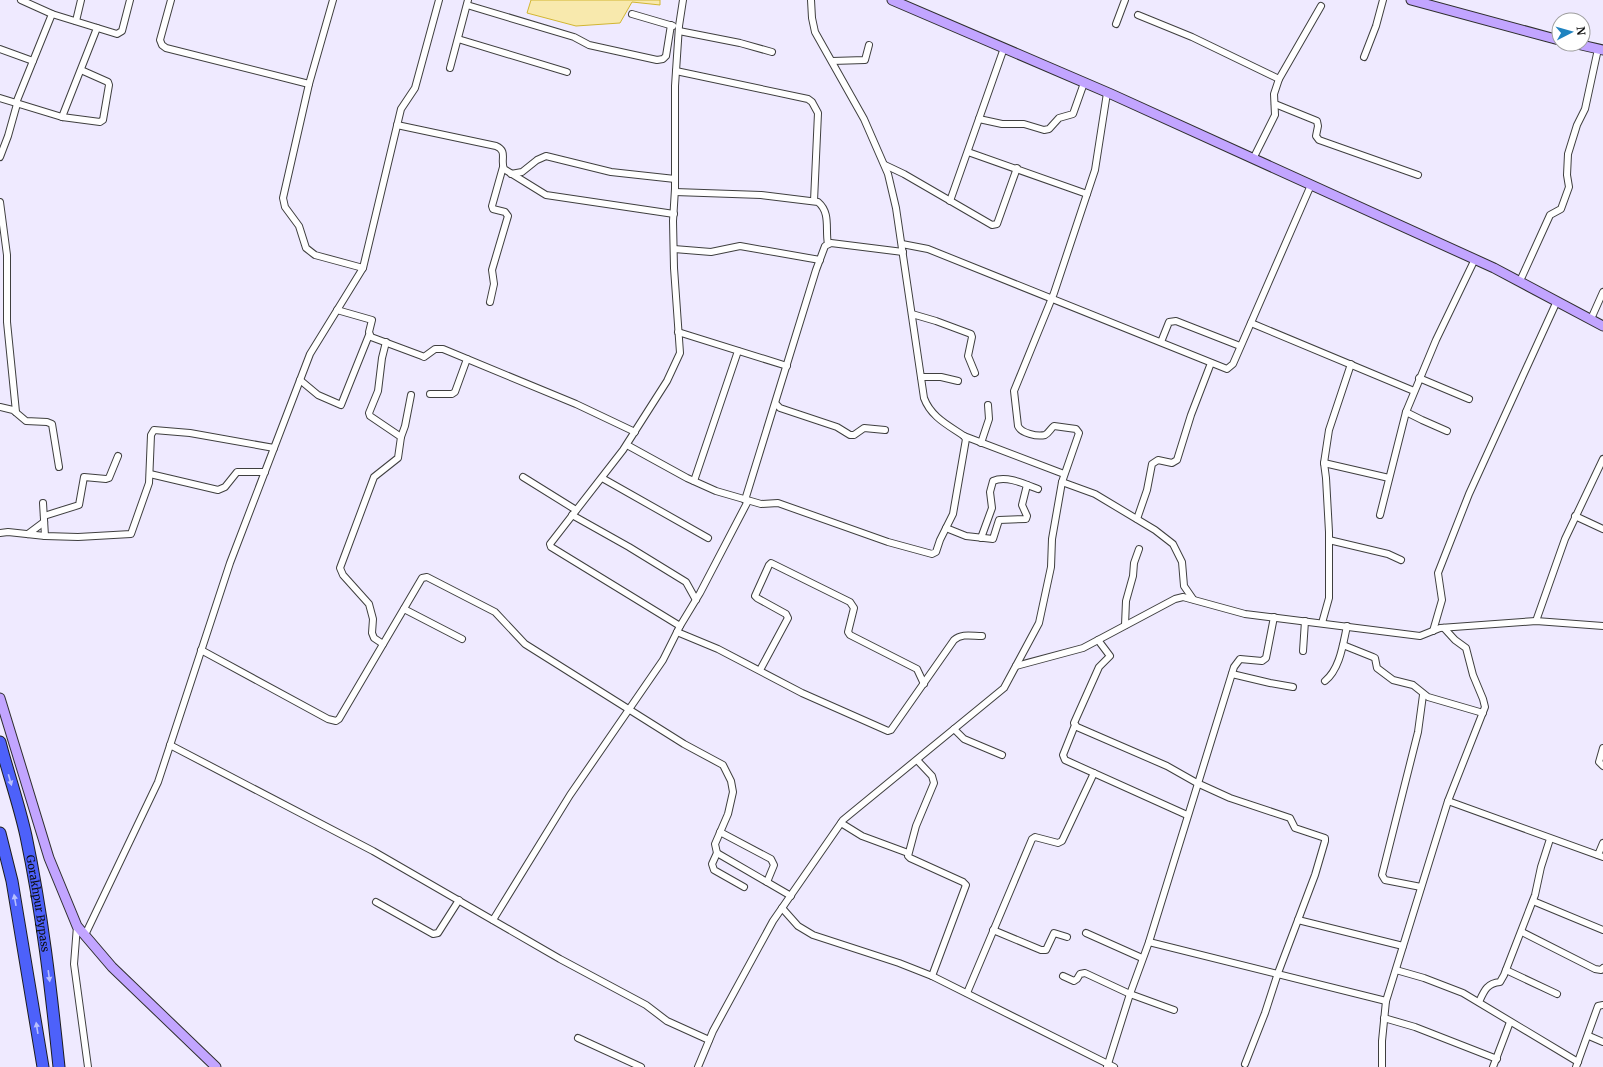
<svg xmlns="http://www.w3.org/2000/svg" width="1603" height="1067" font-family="Merriweather,serif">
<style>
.water{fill:#f8e9ad;stroke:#d2b631}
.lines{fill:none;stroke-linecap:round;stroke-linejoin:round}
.street-casing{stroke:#3f3f3f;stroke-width:8}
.secondary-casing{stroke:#2e2e2e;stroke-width:11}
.highway-casing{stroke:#1d1d1d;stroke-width:13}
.street{stroke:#fff;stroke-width:6}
.secondary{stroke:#c2a5ff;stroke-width:9}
.highway{stroke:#4d61fa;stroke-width:11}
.oneway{fill:#b8c0fd}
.labels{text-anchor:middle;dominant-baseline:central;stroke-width:4;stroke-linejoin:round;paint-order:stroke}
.street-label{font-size:11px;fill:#0c0c0c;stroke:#fff}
</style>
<rect width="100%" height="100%" fill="#efeaff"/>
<polygon class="water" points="531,0 660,0 660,5 632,2 620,23 576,26 527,13"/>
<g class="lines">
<defs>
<g id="street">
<polyline points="21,0 52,14 117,34 122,31 130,0"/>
<polyline points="171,0 160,40 162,45 166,48 309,84"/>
<polyline points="333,0 309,84 283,198 285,207 299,226 306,248 315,255 363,268"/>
<polyline points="467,5 574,37 589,45 657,60 663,59 666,56 671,25"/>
<polyline points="632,14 673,26"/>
<polyline points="1138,15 1192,37 1279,79"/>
<polyline points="76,21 81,0"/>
<polyline points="1116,24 1125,0"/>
<polyline points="679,31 740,43 772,52"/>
<polyline points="458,39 567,72"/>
<polyline points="0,49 33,61"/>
<polyline points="1364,57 1376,26 1383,0"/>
<polyline points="832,61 865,60 869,45"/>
<polyline points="450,68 468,0"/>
<polyline points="676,71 808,99 812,102 818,113 814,201"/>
<polyline points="0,98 62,117 100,122 103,120 109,85 108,82 81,70"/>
<polyline points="16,103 52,14"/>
<polyline points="1275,104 1317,121 1318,126 1316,136 1319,140 1418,175"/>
<polyline points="62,117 97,28"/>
<polyline points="979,119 1002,124 1024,124 1044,130 1049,129 1059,118 1073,114 1084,83"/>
<path d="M397,125L496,146C508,151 500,160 504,169L546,195L674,214"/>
<polyline points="968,152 1087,194"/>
<polyline points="0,157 8,136 17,104"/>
<polyline points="1253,159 1275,115 1274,94 1279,79 1321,6"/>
<polyline points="885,165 904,174 992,225 997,224 1017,168"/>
<polyline points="511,174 522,172 537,160 546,156 611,172 675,179"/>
<path d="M675,192L761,195L818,202C831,213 825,229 828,244"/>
<polyline points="950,201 1004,48"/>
<polyline points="0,202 7,255 7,322 16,412"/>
<polyline points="902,244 928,249 1227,369 1233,364 1311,185"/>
<polyline points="674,249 711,252 740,246 820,260"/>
<polyline points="1520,281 1550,215 1561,209 1569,187 1567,175 1568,154 1577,125 1585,109 1598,49"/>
<polyline points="490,302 494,284 492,270 508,216 505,212 493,209 492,206 503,167"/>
<polyline points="337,310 372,320 369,332 371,337 422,356 424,357 435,349 443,349 576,404 635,432"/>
<polyline points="912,314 936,321 971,334 972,337 968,356 975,373"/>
<polyline points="1591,319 1603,292"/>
<polyline points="1251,323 1414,391"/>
<polyline points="678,332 787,366"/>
<polyline points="1161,342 1169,322 1176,321 1240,346"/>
<polyline points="921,377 941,377 958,381"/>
<polyline points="1419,378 1469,399"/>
<polyline points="300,380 318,395 341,405 369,335"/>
<polyline points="430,394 452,394 455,392 467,359"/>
<polyline points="776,404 780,408 837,427 850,435 854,435 864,428 885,430"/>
<polyline points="0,407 13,410 26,421 47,422 52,424 59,467"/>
<polyline points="1406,412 1422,420 1447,431"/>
<polyline points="964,436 1064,474"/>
<polyline points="401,437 405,426 411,395"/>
<polyline points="981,443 989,419 988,405"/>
<path d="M627,445L687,478L716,491L761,504L778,503L888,542L932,554L936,552L940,540L953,514L966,439L964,436C948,425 931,417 924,398L896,208L888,174L864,119L815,32L812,18L811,0"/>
<polyline points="1324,463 1389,478"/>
<polyline points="150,474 218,490 225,487 237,472 265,472"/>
<polyline points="523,477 576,510"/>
<polyline points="602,478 708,538"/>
<polyline points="694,481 738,351"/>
<polyline points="1062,482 1095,494 1155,530 1173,544 1182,562 1184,586 1193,599"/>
<polyline points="745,500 816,270 825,246 831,243 903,252"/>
<polyline points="43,503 45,536"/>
<polyline points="572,515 629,547 686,582 696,600"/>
<polyline points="1380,515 1406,412 1436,340 1475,259"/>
<polyline points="44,516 79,505 84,477 106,479 109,478 118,456"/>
<polyline points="1575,516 1603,529"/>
<polyline points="1137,519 1147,490 1152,464 1158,460 1172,463 1177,460 1191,415 1211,363"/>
<polyline points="946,528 966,536 993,539 999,520 1026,519 1027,516 1022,505 1027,485"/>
<polyline points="0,533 8,532 45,536 78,537 131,534 149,483 151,435 154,430 190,433 274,448"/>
<polyline points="28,534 44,522"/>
<path d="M981,538L992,508L990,492L993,481C1006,475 1025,484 1038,489"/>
<polyline points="1329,540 1388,554 1401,560"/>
<polyline points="404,609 462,639"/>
<polyline points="1536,621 1565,539 1603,459"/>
<polyline points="1322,623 1329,598 1329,532 1326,478 1324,463 1329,430 1351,364"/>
<polyline points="1125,625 1126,601 1133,576 1134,563 1139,549"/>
<polyline points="680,626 551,547 550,544 623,450 667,381 680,353 674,268 673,221 675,189 675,86 679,26 683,0"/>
<polyline points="1433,631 1442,600 1438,573 1469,494 1557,301"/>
<path d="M677,632L718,649L802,693L888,731L891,730L954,640C962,633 972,636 982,636"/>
<polyline points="1098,640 1110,656 1099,667 1074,723 1077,727 1167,766 1197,783 1230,798 1290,818 1295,828 1325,838 1325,841 1315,875 1278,973 1265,1013 1245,1064"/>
<polyline points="383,644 374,638 372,633 373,619 369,604 343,575 340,568 374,477 398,458 401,437 370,416 369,413 378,391 382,358 386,342"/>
<polyline points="1343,645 1373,657 1375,658 1377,668 1393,680 1413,685 1428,697 1483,713"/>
<polyline points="201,650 328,719 336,721 339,719 422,578 427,577 495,612 525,644 684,744 723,765 731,781 733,792 728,814 715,844 717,853 791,896"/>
<polyline points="1303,651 1305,621"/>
<polyline points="1016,666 1083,648 1175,599 1183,597 1245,614 1420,636 1440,628 1536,621 1603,626"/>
<polyline points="760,670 788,618 786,614 757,598 755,596 769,565 771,563 850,602 854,608 848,632 850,635 917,669 924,684"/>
<polyline points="1232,674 1270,683 1293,687"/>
<path d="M1325,681C1340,669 1343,644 1347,626"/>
<polyline points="1075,725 1063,755 1065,760 1187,815"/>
<polyline points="954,729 964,739 1002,755"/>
<polyline points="170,745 373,851 560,959 646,1005 667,1021 709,1040"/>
<polyline points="1603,748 1599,762 1603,766"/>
<polyline points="917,760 932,776 934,783 916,826 908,856 910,858 963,882 966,885 932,976"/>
<polyline points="1448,801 1603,857"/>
<polyline points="841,823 862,836 908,853"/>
<polyline points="720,832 771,859 774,865 767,882"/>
<polyline points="717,853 712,864 714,870 744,887"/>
<polyline points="1598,855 1603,843"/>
<polyline points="1421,887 1385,880 1382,875 1418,732 1423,695"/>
<polyline points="1533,901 1603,930"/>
<polyline points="376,902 433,934 438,933 459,900"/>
<polyline points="782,908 798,926 813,935 899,963 932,976 1114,1067"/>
<polyline points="493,920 570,795 663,660 680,626 700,593 748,501"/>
<polyline points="1298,920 1403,946"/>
<polyline points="77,926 74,964 88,1067"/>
<polyline points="993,930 1041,950 1046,950 1054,933 1067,937"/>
<polyline points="1522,932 1595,969 1601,970 1603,968"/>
<polyline points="1086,933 1142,958"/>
<polyline points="85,935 158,782 230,563 310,354 363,268 401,109 415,88 439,0"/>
<polyline points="1149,942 1234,667 1240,659 1262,661 1266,658 1274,617"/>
<polyline points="1396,970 1424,978 1463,993 1578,1062"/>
<polyline points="1506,970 1557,994"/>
<polyline points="1063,976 1074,981 1077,979 1080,974 1085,973 1130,994 1174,1010"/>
<polyline points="967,993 1032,839 1035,837 1058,843 1062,841 1094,773"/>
<path d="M1479,1002C1484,991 1487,983 1500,982L1504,975L1535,895L1541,867L1550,839"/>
<polyline points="1384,1018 1415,1027 1497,1059"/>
<polyline points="1589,1036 1603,1042"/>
<polyline points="578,1038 641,1067"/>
<path d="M698,1067L713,1031L773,921L843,820L1004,688L1039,623L1051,567L1052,539L1062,482L1079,433L1076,429L1054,426C1051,428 1049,433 1045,435C1037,437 1021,433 1018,426L1014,391L1054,293L1095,170L1107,93"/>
<polyline points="1107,1067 1130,994 1149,942 1386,1001"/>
<polyline points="1382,1067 1382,1041 1386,1001 1448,801 1485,707 1483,699 1473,675 1466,648 1455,640 1444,628"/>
<polyline points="1493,1067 1510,1022"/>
<polyline points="1576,1067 1598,1006 1603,1005"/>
</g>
<g id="secondary">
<polyline points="892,0 1111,94 1494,268 1603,326"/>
<polyline points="1411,0 1559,40"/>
<polyline points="1577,44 1603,50"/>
<polyline points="0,698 49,858 77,926 112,967 216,1067"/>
</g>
<g id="highway">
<path id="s1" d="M0,742C8,773 19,804 26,836C42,912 51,989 59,1067"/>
<polyline points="0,833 12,881 43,1067"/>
</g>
</defs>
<use href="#street" class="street-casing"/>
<use href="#secondary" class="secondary-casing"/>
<use href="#highway" class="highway-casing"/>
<use href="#street" class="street"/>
<use href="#secondary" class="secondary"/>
<use href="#highway" class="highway"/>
</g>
<defs><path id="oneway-solid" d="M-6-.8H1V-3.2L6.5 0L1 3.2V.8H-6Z"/></defs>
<g class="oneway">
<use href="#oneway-solid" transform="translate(10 780) rotate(74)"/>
<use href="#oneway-solid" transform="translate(15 900) rotate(-100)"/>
<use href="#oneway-solid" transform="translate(49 976) rotate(82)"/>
<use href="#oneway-solid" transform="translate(37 1028) rotate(-99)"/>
</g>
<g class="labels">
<g class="street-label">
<text stroke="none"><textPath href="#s1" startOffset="166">Gorakhpur Bypass</textPath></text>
</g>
</g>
<g transform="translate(1571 32) rotate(84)"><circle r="19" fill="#ffffff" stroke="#9e9e9e"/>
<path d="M0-3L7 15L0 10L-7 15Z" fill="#1f83c0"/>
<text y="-6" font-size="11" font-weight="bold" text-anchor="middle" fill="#0c0c0c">N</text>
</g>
</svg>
